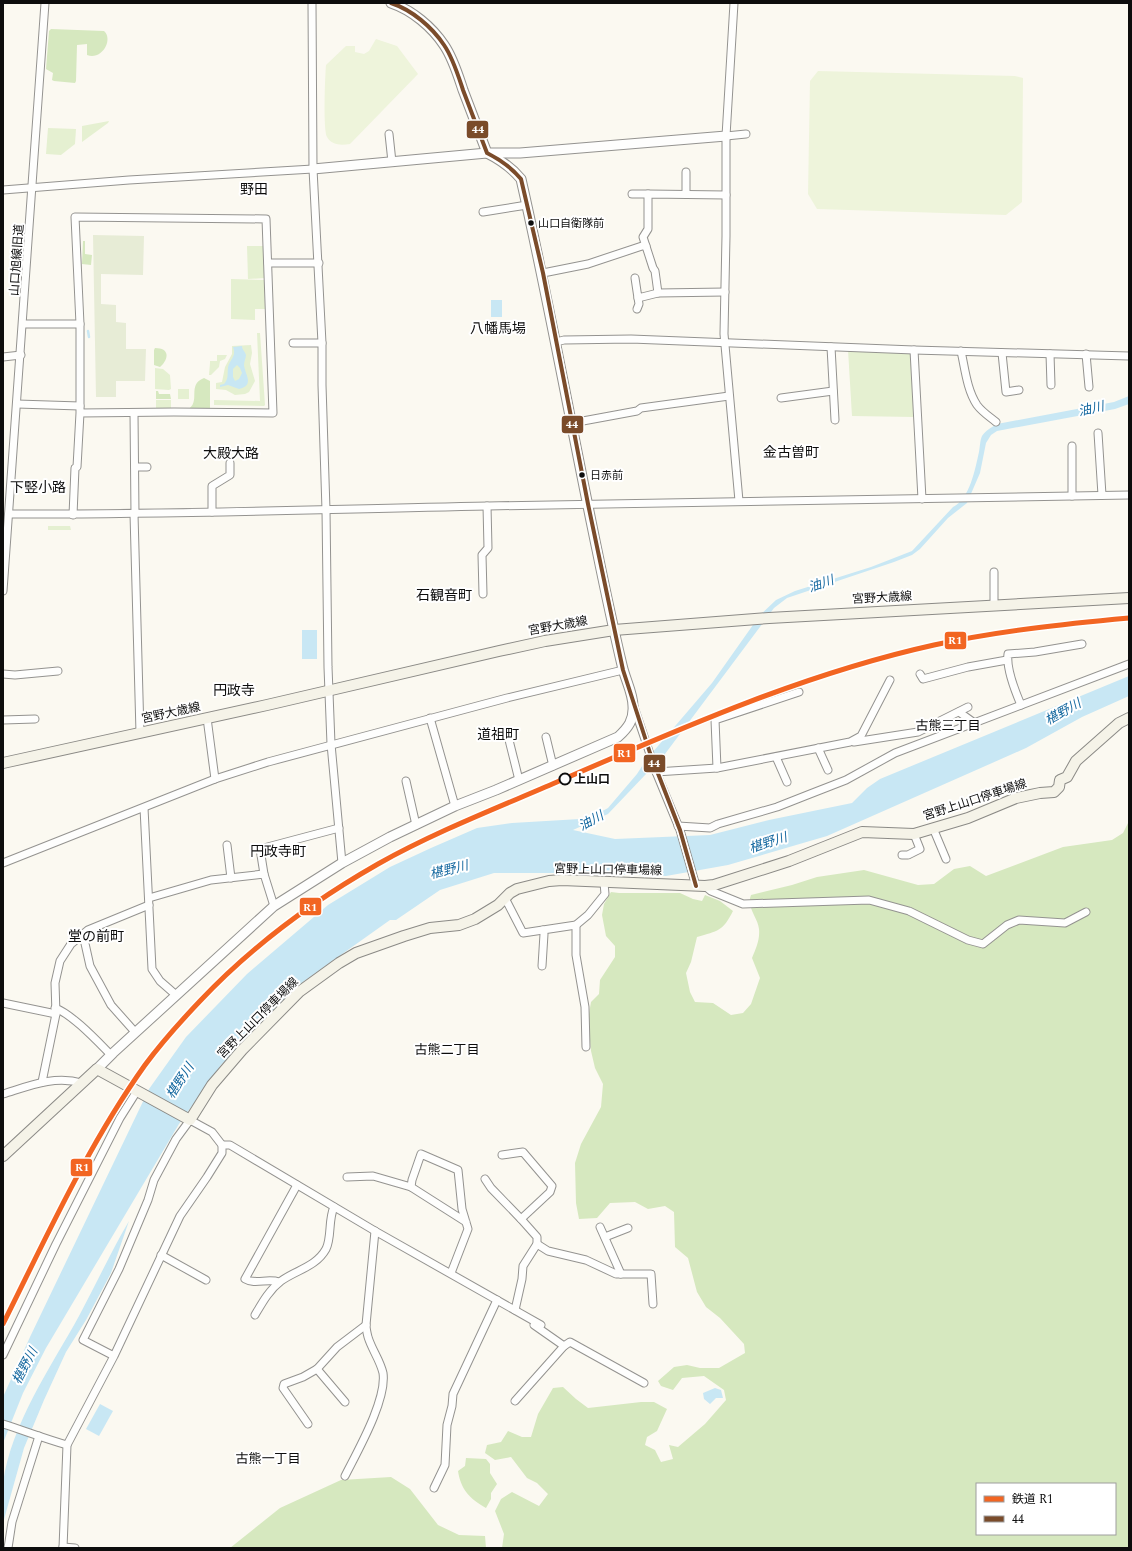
<svg xmlns="http://www.w3.org/2000/svg" width="1132" height="1551" font-family="Spectral,'Noto Sans JP',serif">
<style>
.green{fill:#e5f0d1}
.forest{fill:#d6e8bf;fill-rule:evenodd}
.cemetery{fill:#e7ecd6}
.pitch{fill:#eef4db}
.water{fill:#c8e7f4;fill-rule:evenodd}
.lines{fill:none;stroke-linecap:round;stroke-linejoin:round}
.stream{stroke:#c8e7f4;stroke-width:2.5}
.minor-casing{stroke:#949390;stroke-width:9}
.tertiary-casing{stroke:#949390;stroke-width:11}
.secondary-casing{stroke:#8b8a86;stroke-width:12}
.minor{stroke:#fefefd;stroke-width:7}
.tertiary{stroke:#fefefd;stroke-width:9}
.secondary{stroke:#f5f3e8;stroke-width:10}
.bus-1-casing{stroke:#fff;stroke-width:7}
.bus-1{stroke:#7a4b2a;stroke-width:4}
.rail-1-casing{stroke:#fff;stroke-width:8}
.rail-1{stroke:#f26522;stroke-width:5}
.bus-dot{fill:#0d0d0d;stroke:#fff;stroke-width:1.5}
.stop-dot{fill:#fff;stroke:#0d0d0d;stroke-width:2}
.labels{text-anchor:middle;dominant-baseline:central;stroke-width:4;stroke-linejoin:round;paint-order:stroke}
.bus-label{font-size:11px;fill:#0d0d0d;stroke:#fff;text-anchor:start}
.street-label{font-size:12px;fill:#0d0d0d;stroke:#fff}
.stop-label{font-size:12px;font-weight:bold;fill:#0d0d0d;stroke:#fff;text-anchor:start}
.water-label{font-size:13px;font-style:italic;fill:#1669a0;stroke:#fff}
.neighbourhood-label{font-size:13px;fill:#0d0d0d;stroke:#fff}
.quarter-label{font-size:14px;fill:#0d0d0d;stroke:#fff}
.line-badge{stroke:#fff;stroke-width:1.5}
.badge-label{font-size:11px;text-anchor:middle;font-weight:bold;fill:#fff}
</style>
<rect width="100%" height="100%" fill="#fbf9f1"/>
<g class="green">
<polygon points="109,121 108,123 82,142 82,126"/>
<polygon points="48,128 76,129 75,144 61,155 46,154"/>
<polygon points="247,246 264,246 265,278 248,279"/>
<polygon points="231,279 264,280 265,309 255,309 255,320 231,319"/>
<polygon points="257,333 260,333 265,405 264,406 214,405 214,400 260,401"/>
<polygon points="251,345 252,353 250,364 255,381 249,392 245,394 235,395 226,390 216,389 216,383 222,382 225,367 232,354 232,346"/>
<polygon points="848,350 913,352 914,417 852,416"/>
<polygon points="217,355 227,355 225,359 220,361 219,367 211,375 209,375 210,363 210,361 217,361"/>
<polygon points="155,368 163,369 170,375 171,389 169,390 155,389"/>
<rect x="178" y="389" width="11" height="10"/>
<rect x="156" y="400" width="15" height="8"/>
<polygon points="48,526 70,526 71,530 48,530"/>
</g>
<g class="forest">
<path d="M51,29L104,31C114,40 101,61 87,55V44L77,45L76,81L75,83L54,81L52,80L53,73L46,69L49,31Z"/>
<polygon points="83,241 85,241 85,254 92,255 91,265 82,264"/>
<path d="M155,348C170,348 169,359 160,367L154,365V350Z"/>
<path d="M204,378L210,381V409L187,410C202,402 186,385 204,378Z"/>
<polygon points="156,391 158,391 159,394 170,394 171,399 156,399"/>
<path d="M1129,821V1548H502L504,1534L495,1511L501,1499L512,1492L539,1506L548,1494L537,1483L527,1478L511,1457L495,1460L485,1453L487,1445L501,1442L508,1431L522,1437H531L538,1414L553,1388L563,1387L576,1399L588,1408L641,1402H654L667,1409L657,1431L647,1437L645,1445L655,1450L661,1462L673,1459L669,1445L678,1447L705,1424L726,1400L724,1390L704,1376L682,1378L673,1390L661,1386L658,1381L674,1367L687,1365L700,1368H719L745,1353L744,1344L720,1318L706,1307L697,1292L688,1258L675,1247L674,1212L665,1206L648,1209L635,1202L610,1203L597,1218L579,1219L576,1203L575,1163L581,1144L601,1107L603,1084L595,1068L591,1051L588,1020L591,1002L599,994L600,980L615,957V946L606,936L602,915L604,904L611,892L619,893H680L693,899L702,901L705,895L720,901L733,911C723,931 718,931 697,937L691,962L686,973L690,992L695,1002L713,1003L731,1015L743,1013L751,1004L760,978L752,958C756,948 760,940 759,929C758,918 746,907 751,895L792,885L817,877L864,870L918,885L934,884L954,869L970,866L986,876L1063,847L1112,840L1123,833ZM977,1484H1115V1534H977Z"/>
<path d="M466,1458L486,1459L490,1464V1473L497,1484L491,1493V1499L486,1508C470,1499 461,1490 458,1471L465,1466Z"/>
<polygon points="391,1477 410,1489 438,1525 459,1535 485,1536 486,1548 230,1548 280,1508 341,1480"/>
</g>
<polygon class="cemetery" points="93,235 144,236 143,275 101,274 101,304 116,305 116,322 126,323 126,349 146,349 145,381 116,381 116,397 96,397"/>
<g class="pitch">
<path d="M376,39L397,46L418,74L350,144C342,145 332,146 327,137C323,130 325,76 326,65L346,46H355V52L364,54L369,51Z"/>
<polygon points="818,71 1015,76 1023,78 1022,202 1006,215 817,209 808,194 810,81"/>
</g>
<g class="water">
<rect x="491" y="300" width="11" height="17"/>
<path d="M242,346C242,350 245,351 246,355C246,358 244,361 244,365C245,375 255,385 239,389L228,385L220,387V385L224,384C229,378 227,375 228,368C229,360 237,357 233,347ZM237,365L240,368L242,373L239,379L235,381L233,377V369Z"/>
<path d="M1129,396V404L1115,409L997,431L991,435L986,443L980,473L967,503L948,518L920,549L912,555L894,562L787,598L774,608L665,754L608,814L573,830L615,839L710,835L769,820L852,803L867,788L880,779L1129,676V696L1082,717L1026,748L827,836L728,865L666,876L581,873H494L440,890L396,920H390L300,984L221,1065L179,1124L46,1348L23,1393L3,1443V1397L30,1337L149,1089L186,1037L247,974L328,905L390,867L431,848L477,828L512,823L580,819L595,815L608,808L637,774L646,760L712,683L760,615L776,600L795,591L871,567L912,551L953,507C970,499 975,469 979,452C980,447 980,440 982,436C985,431 992,427 997,424L1114,402Z"/>
<rect x="302" y="630" width="15" height="29"/>
<path d="M129,1221L111,1273L86,1320L66,1352L44,1400L24,1448L3,1523C3,1510 2,1496 3,1483C11,1424 51,1367 79,1316C96,1284 111,1252 129,1221Z"/>
<polygon points="715,1388 721,1390 723,1398 716,1398 710,1404 704,1399 703,1393"/>
<polygon points="100,1404 113,1411 99,1436 86,1429"/>
</g>
<g class="lines">
<polyline class="stream" points="88,331 89,337"/>
<defs>
<g id="minor">
<polyline points="312,3 313,169 322,343 322,385 326,510 328,667 331,744 342,863"/>
<polyline points="734,3 726,136 726,236 724,334 739,501"/>
<polyline points="389,134 392,162"/>
<polyline points="726,136 746,134"/>
<polyline points="3,190 129,180 313,169"/>
<polyline points="632,194 648,194"/>
<polyline points="686,194 686,172"/>
<polyline points="483,212 527,205"/>
<polyline points="268,263 319,263"/>
<polyline points="543,273 588,264 642,246 646,246"/>
<polyline points="635,278 638,298 658,293 725,292"/>
<polyline points="658,293 655,271 653,268 643,237 648,229 648,194 726,195"/>
<polyline points="637,309 639,304 638,298"/>
<polyline points="23,324 80,324"/>
<polyline points="556,342 564,340 631,339 914,350 1129,356"/>
<polyline points="293,343 322,343"/>
<polyline points="831,347 835,420"/>
<polyline points="914,350 922,499"/>
<path d="M961,351C965,369 967,390 977,405C982,412 990,417 996,422"/>
<polyline points="1002,353 1006,392 1019,390"/>
<polyline points="1050,354 1051,385"/>
<polyline points="1086,354 1089,387"/>
<polyline points="3,357 21,355"/>
<polyline points="781,398 833,391"/>
<polyline points="17,404 80,406"/>
<polyline points="134,413 135,514"/>
<polyline points="572,423 637,411 641,408 729,396"/>
<polyline points="1098,433 1102,495"/>
<polyline points="1072,446 1072,496"/>
<polyline points="135,467 147,467"/>
<polyline points="212,512 212,486 230,475 230,463"/>
<path d="M9,514C169,515 328,509 488,506C701,501 915,499 1129,495"/>
<polyline points="134,514 140,733"/>
<polyline points="73,515 75,468 77,467 80,413 80,324 75,217 266,219 273,413 174,412 80,413"/>
<polyline points="994,572 994,605"/>
<polyline points="3,591 45,3"/>
<polyline points="483,594 482,555 488,548 487,506"/>
<polyline points="3,674 15,675 58,671"/>
<polyline points="920,674 923,679 968,667 1007,660"/>
<path d="M1021,705C1015,691 1006,669 1008,654L1035,652L1082,644"/>
<polyline points="634,707 656,772 680,830 696,886"/>
<polyline points="959,712 973,722"/>
<polyline points="207,718 215,779"/>
<polyline points="430,718 455,806"/>
<polyline points="3,720 35,719"/>
<polyline points="546,737 553,766"/>
<polyline points="509,740 519,780"/>
<polyline points="854,742 918,732 968,707"/>
<polyline points="818,748 828,770"/>
<polyline points="776,757 787,782"/>
<polyline points="717,768 715,720 799,692"/>
<polyline points="656,772 717,768 850,742 861,736 890,680"/>
<polyline points="406,781 416,825"/>
<polyline points="144,808 152,969 160,981 176,995"/>
<polyline points="678,826 710,828 718,824 777,807 810,794 846,780 895,753 1129,664"/>
<polyline points="933,828 946,859"/>
<polyline points="227,845 231,878"/>
<polyline points="902,855 908,855 920,849 914,834"/>
<polyline points="3,863 215,779 268,762 507,698 623,670"/>
<polyline points="264,874 260,849 339,828"/>
<polyline points="705,886 711,891 743,904 869,900 909,911 968,940 983,944 1007,925 1019,920 1065,923 1086,912"/>
<polyline points="149,898 211,880 264,874 274,906"/>
<polyline points="505,898 523,933 576,925 588,915 605,894 604,883"/>
<polyline points="576,925 576,955 585,1007 586,1047"/>
<polyline points="80,936 84,939 90,966 111,1005 135,1032"/>
<polyline points="542,966 544,934 543,930"/>
<polyline points="3,1003 56,1014"/>
<path d="M55,1008C72,1014 98,1042 111,1055"/>
<polyline points="42,1082 56,1014 55,983 60,961 71,944 88,930 149,905"/>
<path d="M3,1094C29,1086 54,1075 82,1083"/>
<polyline points="222,1145 230,1145 375,1231 541,1325"/>
<polyline points="502,1155 523,1152 552,1186 550,1192 521,1219"/>
<polyline points="347,1177 373,1176 411,1187"/>
<polyline points="485,1179 491,1188 521,1219 537,1237 537,1244 523,1266 522,1279 515,1310"/>
<polyline points="600,1227 621,1274"/>
<polyline points="605,1237 628,1228"/>
<polyline points="537,1244 548,1251 586,1260 616,1274 651,1274 653,1304"/>
<polyline points="161,1255 206,1280"/>
<polyline points="451,1273 468,1229 462,1209 458,1170 421,1154 412,1180 411,1187 466,1222"/>
<path d="M279,1282C268,1278 255,1285 245,1279L297,1185"/>
<path d="M255,1315C262,1303 269,1290 281,1281C296,1270 316,1267 326,1249C332,1237 328,1220 334,1207"/>
<polyline points="534,1325 564,1346 570,1342 644,1383"/>
<polyline points="3,1355 56,1244 120,1118 137,1091"/>
<polyline points="317,1369 345,1402"/>
<polyline points="515,1401 564,1346"/>
<path d="M3,1424C25,1431 46,1439 67,1445"/>
<polyline points="308,1424 283,1388 284,1384 303,1377 317,1369 337,1347 366,1325"/>
<path d="M345,1476C357,1452 387,1400 383,1373C380,1360 372,1350 368,1337C367,1333 366,1328 366,1325L375,1231"/>
<polyline points="434,1488 445,1465 447,1425 452,1406 453,1394 497,1300"/>
<polyline points="63,1547 75,1548"/>
<polyline points="8,1548 12,1522 39,1436"/>
<polyline points="63,1548 67,1445 114,1356 180,1216 207,1177 222,1153 222,1145 212,1132 190,1120 176,1139 154,1180 148,1200 119,1269 83,1340 114,1356"/>
</g>
<g id="tertiary">
<polyline points="313,169 487,153 520,153 726,136"/>
<path d="M97,1069L113,1053L274,906L342,863L390,837L455,806L496,790L618,737C628,728 634,720 633,706C633,693 625,679 622,665C613,627 605,589 597,550C571,426 549,302 521,179C511,167 501,160 487,153C479,132 471,111 463,90C458,75 453,58 444,45C432,27 412,10 391,3"/>
</g>
<g id="secondary">
<polyline points="3,763 267,705 499,651 545,641 614,630 769,618 1129,598"/>
<polyline points="3,1156 97,1069 190,1120 212,1085 242,1050 299,992 339,963 356,953 404,936 430,928 459,925 475,919 498,905 510,893 517,889 549,881 562,880 705,886 714,885 789,861 862,832 914,834 968,818 1016,798 1040,793 1054,792 1059,787 1060,780 1067,777 1076,761 1119,723 1129,718"/>
</g>
</defs>
<use href="#minor" class="minor-casing"/>
<use href="#tertiary" class="tertiary-casing"/>
<use href="#secondary" class="secondary-casing"/>
<use href="#minor" class="minor"/>
<use href="#tertiary" class="tertiary"/>
<use href="#secondary" class="secondary"/>
<defs>
<path id="bus-1" d="M391,3C412,10 432,27 444,45C453,58 458,75 463,90C471,111 479,132 487,153C501,160 511,167 521,179L543,273L588,504L623,670L650,753L680,830L696,886"/>
</defs>
<use href="#bus-1" class="bus-1-casing"/>
<use href="#bus-1" class="bus-1"/>
<defs>
<path id="rail-1" d="M3,1324C47,1236 88,1145 145,1065C162,1042 181,1021 200,1001C252,946 313,901 378,864C435,832 497,808 557,782C679,729 803,674 934,645C998,631 1064,624 1129,618"/>
</defs>
<use href="#rail-1" class="rail-1-casing"/>
<use href="#rail-1" class="rail-1"/>
</g>
<g class="bus-dot">
<circle cx="531" cy="223" r="3.5"/>
<circle cx="582" cy="475" r="3.5"/>
</g>
<circle class="stop-dot" cx="565" cy="779" r="5.5"/>
<g class="labels">
<g class="bus-label">
<text x="538" y="223">山口自衛隊前</text>
<text x="590" y="475">日赤前</text>
</g>
<g class="street-label">
<text transform="translate(17 260) rotate(-86)">山口旭線旧道</text>
<text transform="translate(882 598) rotate(-3)">宮野大歳線</text>
<text transform="translate(558 626) rotate(-10)">宮野大歳線</text>
<text transform="translate(171 713) rotate(-12)">宮野大歳線</text>
<text transform="translate(975 800) rotate(-18)">宮野上山口停車場線</text>
<text transform="translate(608 870) rotate(1)">宮野上山口停車場線</text>
<text transform="translate(258 1018) rotate(-45)">宮野上山口停車場線</text>
</g>
<g class="stop-label">
<text x="574" y="779">上山口</text>
</g>
<g class="water-label">
<text transform="translate(1091 409) rotate(-13)">油川</text>
<text transform="translate(821 584) rotate(-19)">油川</text>
<text transform="translate(1063 712) rotate(-29)">椹野川</text>
<text transform="translate(591 821) rotate(-29)">油川</text>
<text transform="translate(768 843) rotate(-18)">椹野川</text>
<text transform="translate(449 870) rotate(-14)">椹野川</text>
<text transform="translate(180 1081) rotate(-57)">椹野川</text>
<text transform="translate(25 1366) rotate(-62)">椹野川</text>
</g>
<g class="neighbourhood-label">
<text x="948" y="726">古熊三丁目</text>
<text x="447" y="1050">古熊二丁目</text>
<text x="268" y="1459">古熊一丁目</text>
</g>
<g class="quarter-label">
<text x="254" y="189">野田</text>
<text x="498" y="328">八幡馬場</text>
<text x="791" y="452">金古曽町</text>
<text x="231" y="453">大殿大路</text>
<text x="38" y="487">下竪小路</text>
<text x="444" y="595">石観音町</text>
<text x="234" y="690">円政寺</text>
<text x="498" y="734">道祖町</text>
<text x="278" y="851">円政寺町</text>
<text x="96" y="936">堂の前町</text>
</g>
</g>
<g class="line-badge">
<rect x="466" y="120" width="23" height="19" rx="4" fill="#7a4b2a"/>
<rect x="561" y="415" width="23" height="19" rx="4" fill="#7a4b2a"/>
<rect x="944" y="631" width="23" height="19" rx="4" fill="#f26522"/>
<rect x="613" y="743" width="23" height="20" rx="4" fill="#f26522"/>
<rect x="643" y="754" width="23" height="19" rx="4" fill="#7a4b2a"/>
<rect x="299" y="897" width="23" height="19" rx="4" fill="#f26522"/>
<rect x="70" y="1158" width="23" height="19" rx="4" fill="#f26522"/>
</g>
<g class="badge-label">
<text x="478" y="133">44</text>
<text x="572" y="428">44</text>
<text x="955" y="644">R1</text>
<text x="624" y="757">R1</text>
<text x="654" y="767">44</text>
<text x="310" y="911">R1</text>
<text x="82" y="1171">R1</text>
</g>
<rect width="1132" height="1551" fill="none" stroke="#0d0d0d" stroke-width="8"/>
<rect x="976" y="1483" width="140" height="52" fill="#ffffff" stroke="#9e9e9e"/>
<rect x="984" y="1496" width="20" height="6" fill="#f26522" stroke="#9e9e9e"/>
<text x="1012" y="1503" font-size="12" fill="#0d0d0d">鉄道 R1</text>
<rect x="984" y="1516" width="20" height="6" fill="#7a4b2a" stroke="#9e9e9e"/>
<text x="1012" y="1523" font-size="12" fill="#0d0d0d">44</text>
</svg>
